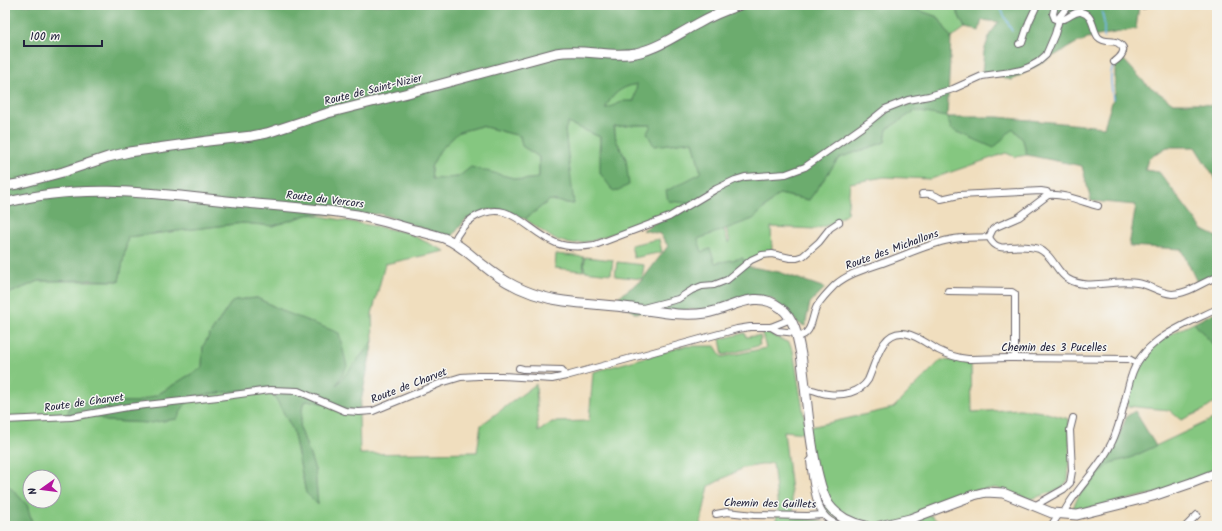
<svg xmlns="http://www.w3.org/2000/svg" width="1222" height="531" font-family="Kalam,sans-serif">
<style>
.green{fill:#85c780;stroke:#54745e;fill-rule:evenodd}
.forest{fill:#6cac6e;stroke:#476754;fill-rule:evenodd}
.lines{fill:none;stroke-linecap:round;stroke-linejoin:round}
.stream{stroke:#77b9ec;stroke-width:1.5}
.minor-casing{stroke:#6a6469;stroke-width:8}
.secondary-casing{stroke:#6a6469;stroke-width:11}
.minor{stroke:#fff;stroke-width:6}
.secondary{stroke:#fff;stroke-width:9}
.labels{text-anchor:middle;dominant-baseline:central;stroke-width:3;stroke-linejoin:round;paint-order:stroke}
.street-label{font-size:11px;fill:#22223b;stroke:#f6f6f2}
</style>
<rect width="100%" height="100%" fill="#f6f6f2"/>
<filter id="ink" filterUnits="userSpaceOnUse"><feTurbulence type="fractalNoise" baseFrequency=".025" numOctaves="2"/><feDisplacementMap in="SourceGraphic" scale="8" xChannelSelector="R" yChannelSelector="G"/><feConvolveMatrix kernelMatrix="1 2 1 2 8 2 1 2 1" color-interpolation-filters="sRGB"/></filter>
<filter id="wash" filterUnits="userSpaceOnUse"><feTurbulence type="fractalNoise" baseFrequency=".012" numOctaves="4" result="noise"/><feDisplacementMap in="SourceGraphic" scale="16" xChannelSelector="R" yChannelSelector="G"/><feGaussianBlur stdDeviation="0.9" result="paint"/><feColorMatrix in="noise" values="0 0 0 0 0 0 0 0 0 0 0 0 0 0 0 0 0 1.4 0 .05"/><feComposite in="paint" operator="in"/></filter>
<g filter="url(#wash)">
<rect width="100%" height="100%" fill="#f0debe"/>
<g class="green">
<polygon points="903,5 956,5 955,8 965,28 951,38 938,17"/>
<path d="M637,84L634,101L624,102L605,109C612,94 620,87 637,84Z"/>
<polygon points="915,110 947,117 1013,128 1023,140 1027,155 1015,157 1006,153 931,179 884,177 850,183 847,214 831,224 816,229 771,227 772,250 746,266 743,259 715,263 710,249 702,252 697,239 724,229 728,242 730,242 726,228 753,219 779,194 809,200 839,158 885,142 887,129"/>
<polygon points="568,123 600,137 599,153 626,159 616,140 614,127 635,125 652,125 654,146 693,141 701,173 689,202 679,210 592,241 571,244 554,239 525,219 550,200 573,204 565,130"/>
<polygon points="481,126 520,136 522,146 539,157 539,178 522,180 471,168 458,177 432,179 431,167 440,150 459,132"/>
<path d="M310,214L405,232L445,251L385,264L372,314L373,341L335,389L285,312L257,298L235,300L231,303L212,331L203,346L202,368L186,377L157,395L137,402L91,401L67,415L97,416L106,421L150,423L184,406L194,396L267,387L275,397L293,430L306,493L318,505L315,470L300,427L303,403L309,400L359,412L360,454L477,452L481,425L536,384L538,432L552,422L589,421L593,372L685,346H715L722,357L766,348L761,330L789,343L793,350L806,428L893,408L941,360L971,362L972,412L1020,409L1043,412L1069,419L1070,450L1068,480L1061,489L1031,499L996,488L971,491L924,510L944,526H851C843,523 832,517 827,511C812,491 810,457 805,433L784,431L794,517L818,520L829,526H775L778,509L773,463L743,468L709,486L700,526H33L27,505L5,482V303L8,294L39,281H119L128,237L243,223L273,226ZM30,477H54V501H30Z"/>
<polygon points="659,239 662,252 634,258 631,245"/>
<polygon points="556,254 584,257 583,271 555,268"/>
<polygon points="585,257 613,260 611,274 584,271"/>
<polygon points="617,262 644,265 642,279 615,276"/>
<polygon points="1194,323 1217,349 1217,401 1204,410 1181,420 1169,410 1127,406 1138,360 1160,339"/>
<polygon points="745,333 746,337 754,336 760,336 761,340 759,341 760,345 748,349 723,355 720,339"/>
<polygon points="1217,417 1217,471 1161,492 1071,512 1079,495 1110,463 1130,458"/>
</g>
<g class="forest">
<path d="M5,5H903L938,17L951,38L947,117H998L1104,127L1115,93V64L1123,59L1145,83L1173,103H1200L1217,107V182L1195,147H1167L1148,159L1145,170L1159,172L1203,230L1217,237V274L1197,282L1181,249L1129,246L1136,205L1091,201L1082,166L1027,155L1023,140L1013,128L994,148L951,129L947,117L915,111L887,129L885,142L839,158L809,200L779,194L753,219L698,239L702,252L710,249L715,263L743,258L746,266L779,272L825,288L810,303L805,326L798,323L771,298L746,295L717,307L704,309L634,313L618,297L642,280L668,246L660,234L643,230L688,203L668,201L666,191L701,173L693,141L654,146L647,133L651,125H635L614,127L616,140L626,159L629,185L614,192L600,173V137L568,123L565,130L574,204L550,200L525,219L505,210H486L466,219L451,238L380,214H310L273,226L243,223L128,237L119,281L90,280L39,281L8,294L5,303ZM637,84L634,101H624L605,109C612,94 621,87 637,84ZM481,126L520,136L522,146L539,157V178L521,180L471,167L458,177L432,179L431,167L440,150L459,132Z"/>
<polygon points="956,5 1139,5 1136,29 1087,38 1082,42 1078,42 1012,80 982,73 984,51 990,34 999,22 982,20 979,31 965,28 955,7"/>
<polygon points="257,298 285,312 339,333 347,366 336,386 373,341 359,412 309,400 303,403 300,427 315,470 318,505 306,493 293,430 275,397 267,387 194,396 184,406 177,419 150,423 106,421 97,416 67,415 71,403 91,401 137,402 157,395 186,377 202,368 203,346 212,331 231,303 235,300"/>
<polygon points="1217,311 1217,349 1194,323"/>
<polygon points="1135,411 1156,446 1130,458 1110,463 1079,495 1116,442 1127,416"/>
<polygon points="5,482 27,505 33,526 5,526"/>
</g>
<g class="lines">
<g class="stream">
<polyline points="999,5 1012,31"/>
<polyline points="1102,12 1104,22 1104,38"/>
<path d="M1113,99C1112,89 1108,73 1114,65"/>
</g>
</g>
</g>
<g filter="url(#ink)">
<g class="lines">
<defs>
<g id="minor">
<path d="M1055,5L1053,14L1055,19C1058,19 1062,19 1064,19C1071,17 1074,11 1081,12C1094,15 1092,29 1098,37C1105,44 1112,39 1118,43C1129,49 1120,58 1114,62"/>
<polyline points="1127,5 1139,6 1147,5"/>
<polyline points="1019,44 1022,43 1029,22 1037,5"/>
<path d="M922,194C930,193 934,194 941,199L959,195L1041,191L1047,192L1048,195"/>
<path d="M989,237C991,241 995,246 1000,247C1003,248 1006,247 1009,247C1019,246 1030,246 1039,249C1053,255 1056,272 1068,279C1088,291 1115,279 1137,283C1149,284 1159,293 1172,294C1188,294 1202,282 1217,277"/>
<path d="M989,237L993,229L996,227L1019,217L1048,195C1063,193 1083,202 1098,206"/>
<path d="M454,242C457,233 465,223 473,218C509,196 526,231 556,243C569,248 582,247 595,245L669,217L716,189L735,180L745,177L786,174L805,167L869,122L885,109L908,100L929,96L953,89L982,76L1011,72L1021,70L1029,67L1038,62L1046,55L1055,34L1060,16L1067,7L1073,5"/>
<polyline points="948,291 1012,292 1015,294 1015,358"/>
<polyline points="643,308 678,299 692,290 702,286 714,285 727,280 751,260 762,255 772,254 790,258 797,258 803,256 819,242 830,228 839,222"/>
<polyline points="771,327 778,331 796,333"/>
<path d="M797,337C813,335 811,317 817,306C822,298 829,291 835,285C850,272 870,268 888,261C908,254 928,244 949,240C962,237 976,238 989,237"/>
<polyline points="970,359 1009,358 1129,359 1136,363"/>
<polyline points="519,368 523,369 562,370 565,376"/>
<path d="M805,389C813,389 820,393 828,394C842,396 860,393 868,380C873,369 877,353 884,343C900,321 922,341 938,350C948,355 957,358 968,359"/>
<polyline points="5,420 71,417 128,407 218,397 270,390 298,391 345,411 359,412 373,411 441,383 461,377 478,376 501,376 552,379 566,376 737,329 750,327 771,327 791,319"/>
<path d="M814,457L810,461C813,483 814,521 841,525"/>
<polyline points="1034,506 1064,489 1070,483 1072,471 1070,430 1073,418"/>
<polyline points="716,514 727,512 754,515 807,516 823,515"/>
<path d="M1063,514C1075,489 1099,470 1111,444C1122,423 1124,399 1131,377C1142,339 1185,325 1217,309"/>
<polyline points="1051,526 1059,514"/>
<polyline points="1186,526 1197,515"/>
</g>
<g id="secondary">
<path d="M5,186L18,184L63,172L108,157L129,152L208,141L252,136L267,133L328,113L408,93L556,53C583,48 610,58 636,53C659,48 678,34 697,24C711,16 725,10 740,5"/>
<path d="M5,203C81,182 160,194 236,202C276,206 318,208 357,215C376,219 395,224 414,230C424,232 434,235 444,238C460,244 470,255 483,265C507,285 533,297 564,301C586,304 609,305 632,308C656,311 682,317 706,313C732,309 755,288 781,308C795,319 798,339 801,355C807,394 808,433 817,471C820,483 822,495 829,505C838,517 851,523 865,526"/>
<polyline points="880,526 910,519 974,495 986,492 1003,493 1052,513 1077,515 1153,496 1191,483 1217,473"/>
</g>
</defs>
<use href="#minor" class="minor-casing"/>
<use href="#secondary" class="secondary-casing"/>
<use href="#minor" class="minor"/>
<use href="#secondary" class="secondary"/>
</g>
</g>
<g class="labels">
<g class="street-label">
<text transform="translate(373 90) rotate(-14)">Route de Saint-Nizier</text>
<text transform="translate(325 200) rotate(7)">Route du Vercors</text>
<text transform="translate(892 250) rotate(-20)">Route des Michallons</text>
<text x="1054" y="348">Chemin des 3 Pucelles</text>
<text transform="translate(409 386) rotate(-21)">Route de Charvet</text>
<text transform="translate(84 403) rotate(-8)">Route de Charvet</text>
<text transform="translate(770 504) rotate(1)">Chemin des Guillets</text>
</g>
</g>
<rect width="1222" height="531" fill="none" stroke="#f6f6f2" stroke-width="20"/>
<g transform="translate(42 489) rotate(256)"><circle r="19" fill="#f6f6f2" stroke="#a1a1a9"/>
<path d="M0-3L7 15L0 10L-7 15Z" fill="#b5179e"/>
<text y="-6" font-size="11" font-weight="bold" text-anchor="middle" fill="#22223b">N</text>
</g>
<path d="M24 40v6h78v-6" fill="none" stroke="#22223b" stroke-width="2"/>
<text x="30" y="40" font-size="12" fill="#22223b" stroke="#f6f6f2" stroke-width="3" paint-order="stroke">100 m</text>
</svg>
